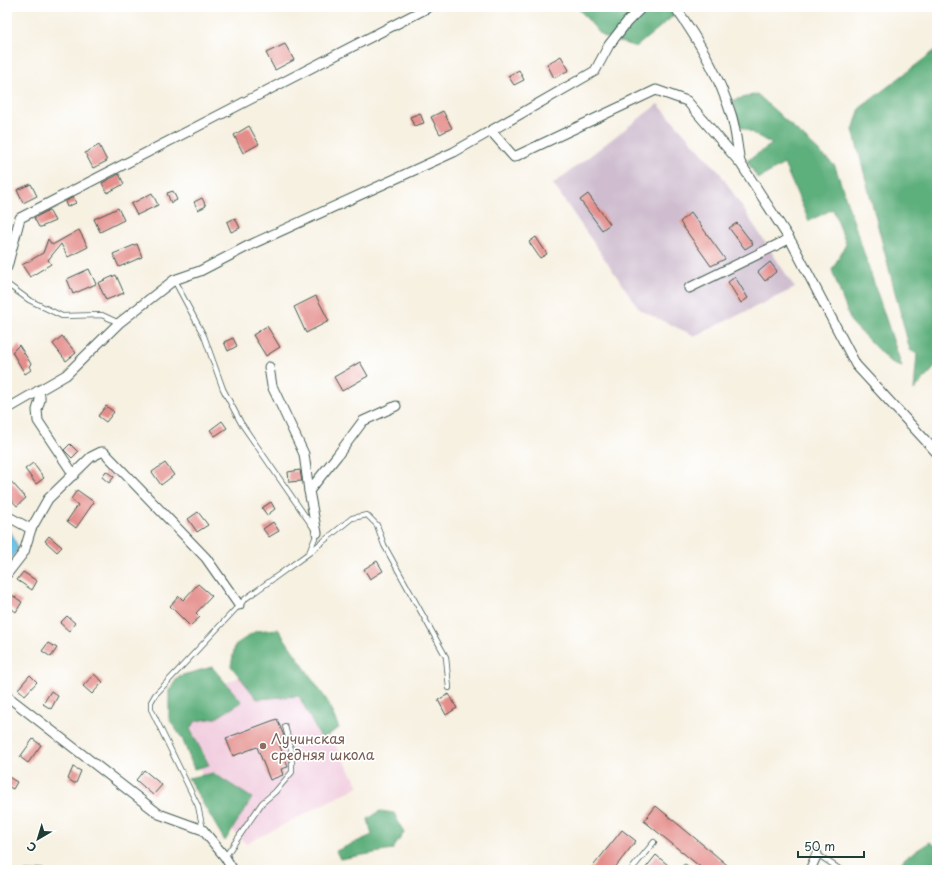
<svg xmlns="http://www.w3.org/2000/svg" width="944" height="877" font-family="'Playpen Sans',sans-serif">
<style>
.built{fill:#f2cfe0}
.industrial{fill:#cfbdcf}
.forest{fill:#5daf7c;stroke:#3e7658}
.water{fill:#6ac3e8;stroke:#44808e}
.building{fill:#e48d8a}
.lines{fill:none;stroke-linecap:round;stroke-linejoin:round}
.lane-casing{stroke:#3f584e;stroke-width:6}
.street-casing{stroke:#3f584e;stroke-width:11}
.lane{stroke:#fff;stroke-width:4.5}
.street{stroke:#fff;stroke-width:9}
.education-dot{fill:#8d6e63;stroke:#fff;stroke-width:1.5}
.labels{text-anchor:middle;dominant-baseline:central;stroke-width:3.5;stroke-linejoin:round;paint-order:stroke}
.education-label{font-size:14px;fill:#785e54;stroke:#fff;text-anchor:start}
</style>
<rect width="100%" height="100%" fill="#fff"/>
<filter id="ink" filterUnits="userSpaceOnUse"><feTurbulence type="fractalNoise" baseFrequency=".025" numOctaves="2"/><feDisplacementMap in="SourceGraphic" scale="8" xChannelSelector="R" yChannelSelector="G"/><feConvolveMatrix kernelMatrix="1 2 1 2 8 2 1 2 1" color-interpolation-filters="sRGB"/></filter>
<filter id="wash" filterUnits="userSpaceOnUse"><feTurbulence type="fractalNoise" baseFrequency=".012" numOctaves="4" result="noise"/><feDisplacementMap in="SourceGraphic" scale="16" xChannelSelector="R" yChannelSelector="G"/><feGaussianBlur stdDeviation="0.9" result="paint"/><feColorMatrix in="noise" values="0 0 0 0 0 0 0 0 0 0 0 0 0 0 0 0 0 1.4 0 .05"/><feComposite in="paint" operator="in"/></filter>
<g filter="url(#wash)">
<rect width="100%" height="100%" fill="#f7f1e2"/>
<polygon class="built" points="283,657 359,786 246,844 220,817 174,707"/>
<polygon class="industrial" points="658,104 720,173 795,288 695,336 640,310 553,184"/>
<g class="forest">
<polygon points="577,7 633,7 638,12 644,7 684,7 636,47 602,36"/>
<polygon points="937,49 937,365 914,390 917,354 910,350 853,130 860,108"/>
<polygon points="757,94 835,166 902,367 889,361 851,322 832,270 846,244 833,209 809,221 784,164 758,179 747,161 772,144 738,125 734,100"/>
<polygon points="278,629 326,699 339,728 321,739 299,696 257,699 231,666 235,645 256,631"/>
<polygon points="212,667 242,702 216,718 196,721 190,729 209,765 194,769 182,738 169,719 169,690 179,676"/>
<polygon points="213,773 252,798 225,841 188,778"/>
<polygon points="380,811 394,813 404,833 392,850 340,859 336,851 372,835 368,819"/>
<polygon points="930,842 937,847 937,870 895,870 905,858"/>
</g>
<polygon class="water" points="7,532 11,532 18,548 7,564"/>
<g id="blocks">
<g class="building">
<polygon points="285,44 294,60 275,70 266,53"/>
<polygon points="561,56 569,70 554,78 547,64"/>
<polygon points="519,70 524,80 514,85 508,76"/>
<polygon points="443,111 452,128 440,134 431,117"/>
<polygon points="420,113 424,123 414,126 410,117"/>
<polygon points="249,126 259,144 243,153 234,135"/>
<polygon points="99,145 107,161 93,168 85,153"/>
<polygon points="119,174 124,184 107,193 102,183"/>
<polygon points="31,184 37,196 23,203 17,190"/>
<polygon points="173,191 177,200 171,203 167,193"/>
<polygon points="152,193 158,205 137,215 131,204"/>
<polygon points="588,194 610,224 602,230 580,200"/>
<polygon points="73,197 76,203 67,207 65,202"/>
<polygon points="202,198 206,206 198,210 194,202"/>
<polygon points="118,208 124,220 100,232 94,219"/>
<polygon points="49,210 55,221 41,227 39,227 34,218"/>
<polygon points="691,212 725,259 711,266 680,222"/>
<polygon points="235,218 240,228 231,232 227,222"/>
<polygon points="737,223 753,244 745,249 729,228"/>
<polygon points="79,230 88,247 68,257 61,244 48,260 51,264 30,277 22,265 43,253 48,239 52,245"/>
<polygon points="536,237 547,254 540,258 529,242"/>
<polygon points="137,244 142,257 119,267 113,254"/>
<polygon points="770,262 777,271 765,281 758,272"/>
<polygon points="89,269 96,284 73,294 67,279"/>
<polygon points="116,275 124,293 106,300 98,283"/>
<polygon points="735,277 748,298 741,303 728,282"/>
<polygon points="316,296 329,321 306,333 294,307"/>
<polygon points="267,326 280,347 266,356 253,335"/>
<polygon points="62,336 76,353 66,361 53,344"/>
<polygon points="233,338 237,346 228,351 224,342"/>
<polygon points="19,345 31,364 29,366 31,370 25,374 12,352"/>
<polygon points="360,362 368,376 342,391 334,377"/>
<polygon points="106,406 114,412 106,422 98,416"/>
<polygon points="222,421 227,428 215,436 210,430"/>
<polygon points="70,444 78,452 72,458 64,450"/>
<polygon points="33,463 44,478 36,484 25,469"/>
<polygon points="165,463 174,475 161,485 152,472"/>
<polygon points="300,470 302,481 289,482 288,472"/>
<polygon points="106,471 114,477 109,483 102,477"/>
<polygon points="7,477 26,498 17,506 7,495"/>
<polygon points="77,490 94,502 76,528 67,521 78,505 71,499"/>
<polygon points="271,502 275,509 267,515 262,508"/>
<polygon points="198,512 208,525 197,532 188,519"/>
<polygon points="273,522 279,531 269,537 263,529"/>
<polygon points="49,536 62,547 57,552 45,541"/>
<polygon points="377,561 383,571 370,579 364,569"/>
<polygon points="23,572 37,581 32,590 17,580"/>
<polygon points="198,584 212,596 196,613 200,617 190,626 170,606 179,596 183,600"/>
<polygon points="12,595 22,602 16,612 7,605 7,601"/>
<polygon points="67,616 75,623 69,631 60,623"/>
<polygon points="48,643 57,648 51,657 42,651"/>
<polygon points="94,674 103,682 92,694 83,686"/>
<polygon points="30,675 37,682 25,695 18,689"/>
<polygon points="51,691 58,696 51,709 43,704"/>
<polygon points="449,694 457,708 446,715 438,700"/>
<polygon points="277,719 284,736 277,739 288,767 281,769 283,775 270,780 257,747 233,756 226,738"/>
<polygon points="33,739 41,745 28,763 20,757"/>
<polygon points="73,767 81,771 76,783 74,783 68,779"/>
<polygon points="144,770 162,785 153,795 136,780"/>
<polygon points="7,776 17,782 13,789 7,786"/>
<polygon points="656,806 713,853 733,870 704,870 644,821"/>
<polygon points="622,830 636,841 613,870 590,870"/>
<polygon points="656,855 674,870 644,870"/>
</g>
</g>
</g>
<g filter="url(#ink)">
<use href="#blocks" fill-opacity="0" stroke="#3f584e" stroke-width="1"/>
<g class="lines">
<defs>
<g id="lane">
<polyline points="174,280 204,336 223,389 241,423 317,533 309,553 245,599 155,695 151,702 151,709 198,806 203,830"/>
<polyline points="7,284 29,300 62,316 102,315 119,323"/>
<polyline points="310,552 352,518 367,515 377,525 384,545 446,657 449,688"/>
<polyline points="817,854 841,870"/>
<polyline points="225,857 262,803 275,792 292,772 292,753 285,726"/>
<polyline points="7,869 40,870"/>
<polyline points="631,870 654,842"/>
<polyline points="682,870 685,867"/>
</g>
<g id="street">
<path d="M675,7C698,39 719,76 731,114C736,129 737,147 740,162"/>
<polyline points="491,131 514,157 656,90 687,101 741,164 792,243 856,365 937,453"/>
<polyline points="7,267 20,218 429,7"/>
<polyline points="689,288 789,239"/>
<polyline points="269,367 272,386 304,454 309,491"/>
<polyline points="38,391 40,396 40,400 37,410 38,421 74,475"/>
<polyline points="7,409 66,375 119,323 174,280 200,271 250,245 454,152 595,71 609,45 627,22 642,7"/>
<polyline points="7,516 31,529"/>
<polyline points="317,533 309,491 337,456 363,421 396,406"/>
<polyline points="7,574 24,552 31,529 48,499 91,457 101,452 104,452 206,558 239,605"/>
<polyline points="7,696 159,814 203,830 225,857 233,870"/>
<polyline points="810,870 817,854"/>
</g>
</defs>
<use href="#lane" class="lane-casing"/>
<use href="#street" class="street-casing"/>
<use href="#lane" class="lane"/>
<use href="#street" class="street"/>
</g>
</g>
<circle class="education-dot" cx="263" cy="746" r="4"/>
<g class="labels">
<g class="education-label">
<text x="271" y="738">Лучинская<tspan x="271" dy="16">средняя школа</tspan></text>
</g>
</g>
<rect width="944" height="877" fill="none" stroke="#fff" stroke-width="24"/>
<g transform="translate(38 839) rotate(218)" stroke="#ffffff" stroke-width="3" paint-order="stroke">
<path d="M0-3L7 15L0 10L-7 15Z" fill="#1f3d34"/>
<text y="-6" font-size="11" font-weight="bold" text-anchor="middle" fill="#1f3d34">С</text>
</g>
<path d="M798 851v6h66v-6" fill="none" stroke="#1f3d34" stroke-width="2"/>
<text x="804" y="851" font-size="12" fill="#1f3d34" stroke="#ffffff" stroke-width="3" paint-order="stroke">50 m</text>
</svg>
